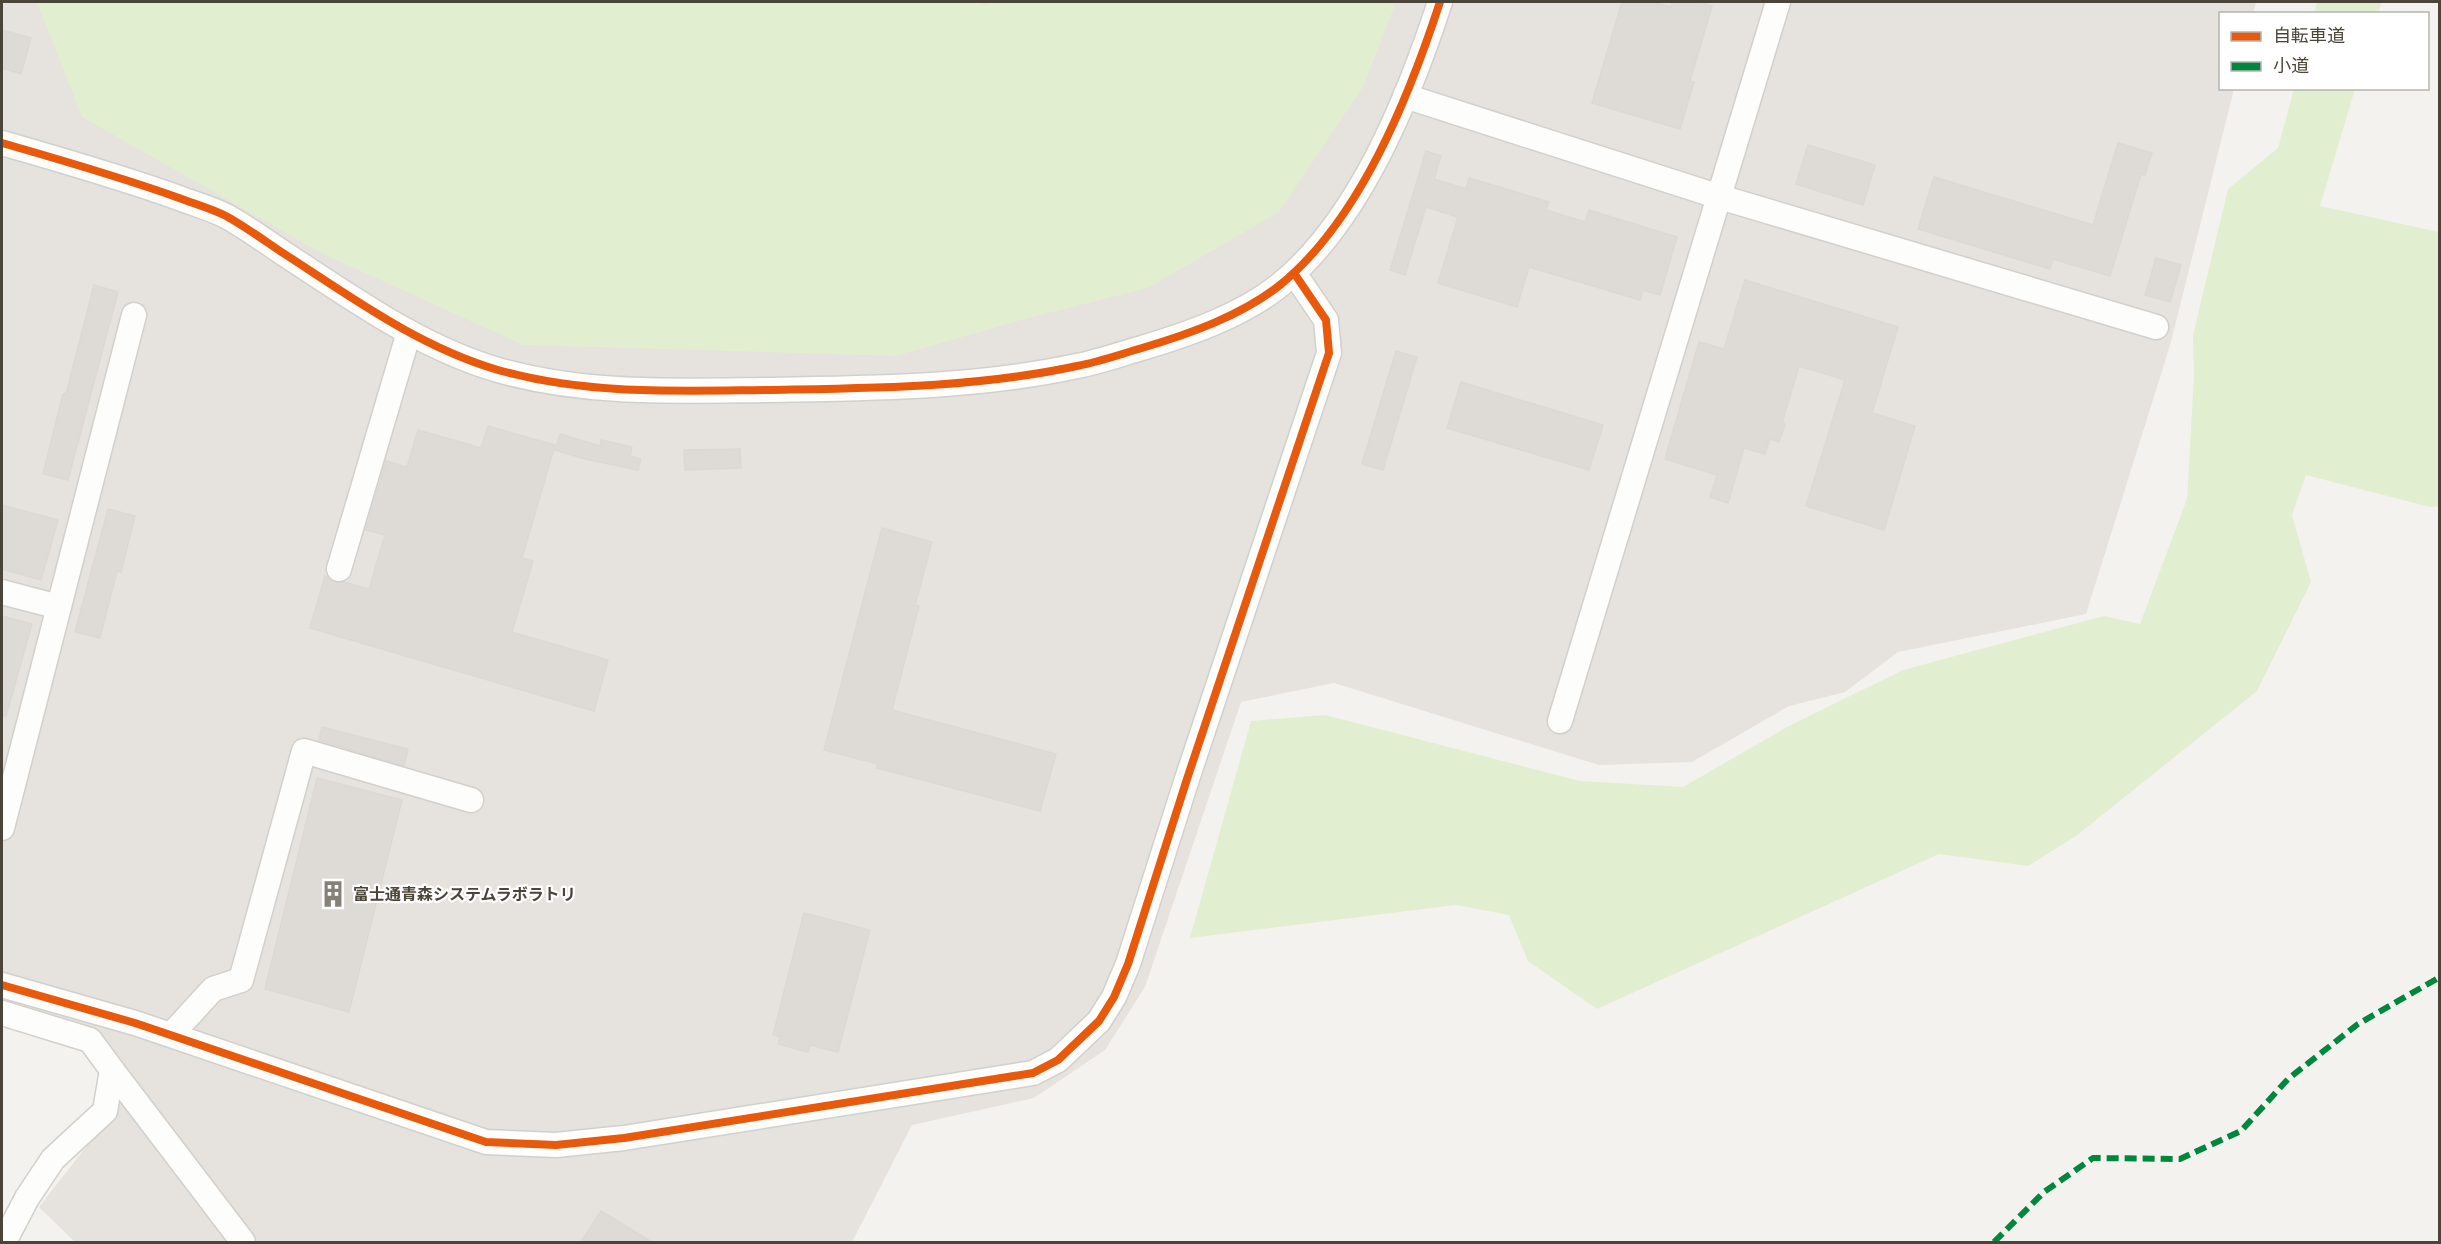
<svg xmlns="http://www.w3.org/2000/svg" width="2441" height="1244" font-family="Poppins,'Noto Sans JP',sans-serif">
<style>
.industrial{fill:#e6e2de}
.green{fill:#e1eecf}
.parking{fill:#e6e3df}
.building{fill:#dedbd6;stroke:#dcd9d4;stroke-width:1.5}
.lines{fill:none;stroke-linecap:round;stroke-linejoin:round}
.minor-casing{stroke:#d2d0cb;stroke-width:27}
.minor{stroke:#fdfdfc;stroke-width:24}
.quiet{stroke:#00873e;stroke-width:6;stroke-dasharray:12 6;stroke-linecap:butt}
.cycleway-casing{stroke:#fff;stroke-width:11}
.cycleway{stroke:#e8590c;stroke-width:8}
.labels{text-anchor:middle;dominant-baseline:central;stroke-width:4.5;stroke-linejoin:round;paint-order:stroke}
.poi-label{font-size:16px;font-weight:bold;fill:#4b4439;stroke:#fff;text-anchor:start}
</style>
<rect width="100%" height="100%" fill="#f4f2ee"/>
<polygon class="industrial" points="2,2 2256,2 2253,13 2220,14 2220,88 2234,89 2171,342 2086,614 1898,652 1845,692 1789,706 1692,762 1599,765 1334,683 1241,702 1145,987 1105,1050 1034,1098 912,1125 852,1242 75,1242 39,1207 118,1106 90,1053 2,1026"/>
<g class="green">
<polygon points="37,2 977,2 985,5 995,2 1382,2 1395,5 1363,87 1279,212 1148,288 1025,319 896,356 523,345 321,253 82,117"/>
<polygon points="2317,2 2382,2 2378,13 2314,13"/>
<polygon points="2294,89 2355,89 2320,206 2439,232 2439,506 2430,507 2306,475 2292,515 2311,582 2257,691 2076,836 2028,866 1939,854 1597,1009 1528,961 1509,915 1456,905 1190,938 1251,721 1325,715 1580,781 1683,787 1789,726 1903,670 2104,616 2140,624 2187,499 2194,376 2193,335 2228,189 2278,148"/>
</g>
<g class="parking">
<polygon points="285,305 378,359 304,637 206,607"/>
<polygon points="147,682 295,724 231,951 83,910"/>
</g>
<g class="building">
<polygon points="1622,2 1653,2 1671,7 1672,2 1697,2 1712,6 1690,81 1694,82 1680,129 1592,103"/>
<polygon points="2,30 31,38 21,74 2,68"/>
<polygon points="2118,143 2152,153 2145,175 2141,174 2110,276 2053,259 2050,269 1918,229 1934,177 2093,225"/>
<polygon points="1808,145 1875,165 1863,205 1796,184"/>
<polygon points="1426,151 1441,156 1434,179 1466,189 1469,178 1549,202 1546,210 1585,222 1589,210 1677,237 1660,295 1643,290 1640,300 1529,267 1517,307 1438,283 1458,217 1426,207 1405,275 1390,270"/>
<polygon points="2156,258 2181,265 2170,302 2145,295"/>
<polygon points="1745,280 1898,327 1872,413 1915,426 1884,530 1806,506 1845,380 1799,366 1782,423 1785,424 1779,442 1770,439 1765,454 1744,448 1728,503 1710,497 1717,475 1665,459 1699,342 1724,349"/>
<polygon points="94,285 118,292 68,480 43,474 63,394 66,394"/>
<polygon points="1396,351 1417,357 1383,470 1362,464"/>
<polygon points="1461,382 1603,425 1589,470 1447,428"/>
<polygon points="488,426 555,445 522,558 533,561 512,632 608,660 594,711 310,628 325,576 334,582 344,582 369,589 385,535 366,530 386,461 407,467 418,430 481,448"/>
<polygon points="560,434 600,446 601,440 632,447 630,456 641,459 638,470 585,459 555,450"/>
<polygon points="740,449 741,468 685,470 684,450"/>
<polygon points="2,505 58,520 41,580 2,569"/>
<polygon points="108,509 135,516 121,572 117,571 100,638 75,632"/>
<polygon points="882,528 932,542 915,605 919,606 892,710 1056,754 1040,811 877,768 878,764 824,750"/>
<polygon points="2,616 32,624 6,716 2,715"/>
<polygon points="322,727 408,749 404,766 319,740"/>
<polygon points="317,778 402,800 349,1012 265,989"/>
<polygon points="804,913 870,930 838,1052 810,1045 808,1052 778,1044 780,1037 773,1035"/>
<polygon points="601,1211 652,1242 581,1242"/>
</g>
<g class="lines">
<defs>
<g id="minor">
<polyline points="1405,96 1720,197 2156,327"/>
<path d="M2,143C61,160 121,177 179,198C195,204 212,209 226,216C246,227 265,241 283,253C351,297 419,347 498,370C586,395 675,391 766,390C870,388 975,388 1077,366C1099,362 1121,354 1142,348C1189,334 1241,316 1280,285C1360,220 1409,97 1440,2"/>
<polyline points="339,569 409,332"/>
<polyline points="2,592 59,607"/>
<polyline points="1560,721 1778,2"/>
<polyline points="2,828 134,315"/>
<polyline points="2,985 135,1023 486,1142 556,1145 624,1138 1033,1073 1058,1060 1099,1021 1114,997 1128,964 1187,779 1329,353 1326,320 1294,273"/>
<polyline points="2,1013 90,1040 112,1070 105,1111 53,1159 27,1198 4,1242"/>
<polyline points="171,1035 213,989 241,980 304,751 471,800"/>
<polyline points="112,1070 243,1242"/>
</g>
</defs>
<use href="#minor" class="minor-casing"/>
<use href="#minor" class="minor"/>
<polyline class="quiet" points="1994,1242 2044,1192 2093,1158 2180,1159 2241,1131 2288,1079 2358,1024 2440,977"/>
<defs>
<g id="cycleway">
<path d="M2,143C61,160 121,177 179,198C195,204 212,209 226,216C246,227 265,241 283,253C351,297 419,347 498,370C586,395 675,391 766,390C870,388 975,388 1077,366C1099,362 1121,354 1142,348C1189,334 1241,316 1280,285C1360,220 1409,97 1440,2"/>
<polyline points="2,985 135,1023 486,1142 556,1145 624,1138 1033,1073 1058,1060 1099,1021 1114,997 1128,964 1187,779 1329,353 1326,320 1294,273"/>
</g>
</defs>
<use href="#cycleway" class="cycleway-casing"/>
<use href="#cycleway" class="cycleway"/>
</g>
<defs>
<symbol id="building-bare" viewBox="-9 -9 18 18"><path d="M-4-6H4V6H1V3H-1V6H-4ZM-2.5-4.3h1.7v1.8h-1.7ZM.8-4.3h1.7v1.8H.8ZM-2.5-1h1.7V.8h-1.7ZM.8-1h1.7V.8H.8Z" fill="#868178" stroke="#fff" stroke-width="2.5" paint-order="stroke"/></symbol>
</defs>
<g fill-rule="evenodd">
<use href="#building-bare" x="314" y="875" width="38" height="38"/>
</g>
<g class="labels">
<g class="poi-label">
<text x="353" y="894">富士通青森システムラボラトリ</text>
</g>
</g>
<rect width="2441" height="1244" fill="none" stroke="#4b4439" stroke-width="6"/>
<rect x="2219" y="12" width="210" height="78" fill="#ffffff" stroke="#b7b4b0" stroke-width="1.5"/>
<rect x="2231" y="32" width="30" height="9" fill="#e8590c" stroke="#b7b4b0" stroke-width="1.5"/>
<text x="2273" y="42" font-size="18" fill="#4b4439">自転車道</text>
<rect x="2231" y="62" width="30" height="9" fill="#00873e" stroke="#b7b4b0" stroke-width="1.5"/>
<text x="2273" y="72" font-size="18" fill="#4b4439">小道</text>
</svg>
